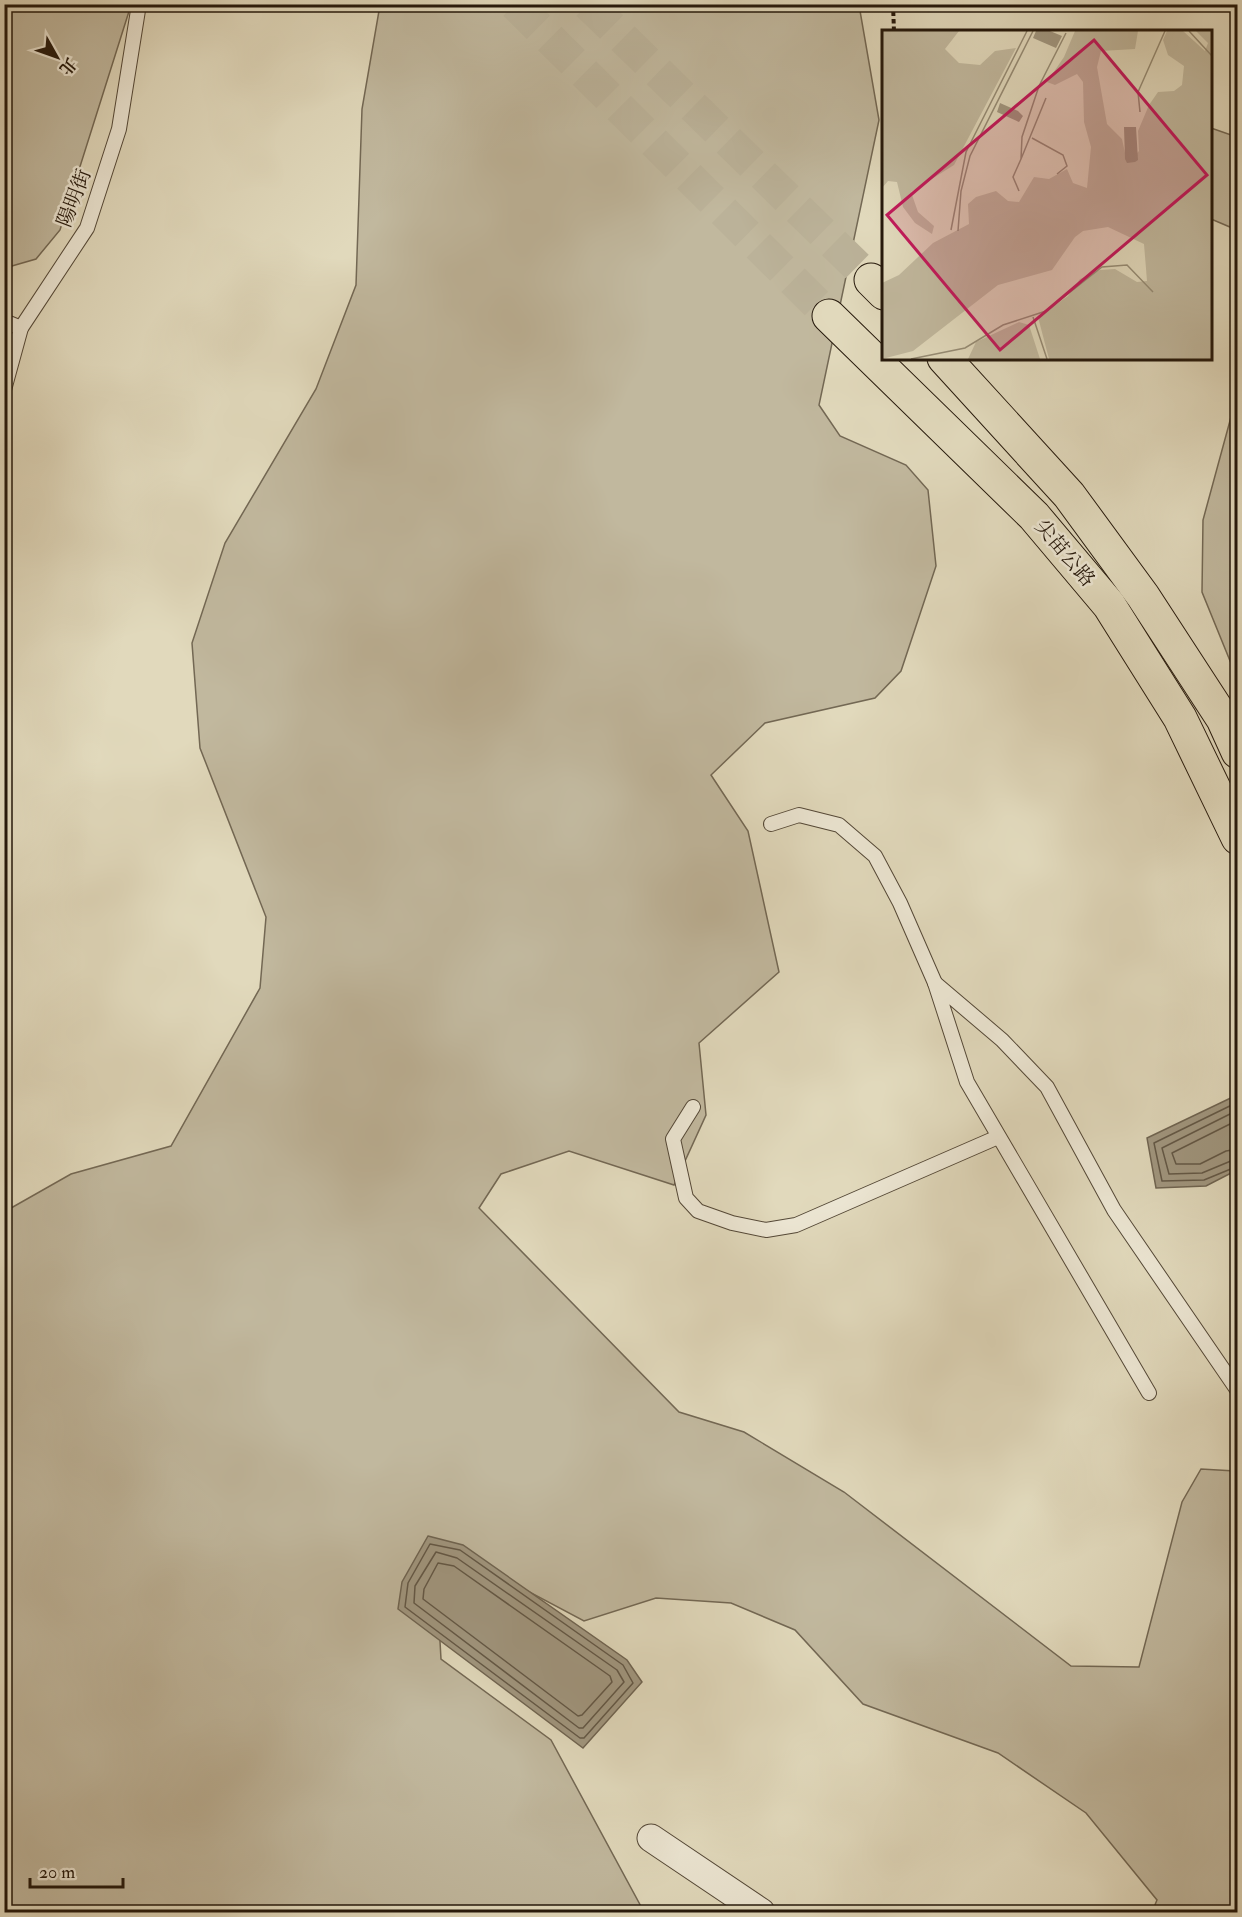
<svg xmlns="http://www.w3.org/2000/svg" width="1242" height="1917" font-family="'IM FELL Double Pica','Noto Serif TC',serif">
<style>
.green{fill:#c1b89e;stroke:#736854;stroke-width:1.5}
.water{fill:#a19780;stroke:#6f6451;stroke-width:1.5}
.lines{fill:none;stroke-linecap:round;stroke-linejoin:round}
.shore{stroke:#635846;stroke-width:1.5}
.primary-tunnel{stroke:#bbb299;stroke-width:33;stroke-dasharray:33 16;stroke-linecap:butt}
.service-casing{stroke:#544837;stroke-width:16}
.minor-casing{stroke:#544837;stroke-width:29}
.primary-casing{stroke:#25180b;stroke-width:35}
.path{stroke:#25180b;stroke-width:4;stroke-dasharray:4.5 3;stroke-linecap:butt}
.service{stroke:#ece6d3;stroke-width:14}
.minor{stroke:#ece6d3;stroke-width:27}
.primary{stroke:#e1d9bc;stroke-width:33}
.labels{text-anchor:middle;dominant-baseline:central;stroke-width:5;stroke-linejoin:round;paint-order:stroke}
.street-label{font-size:20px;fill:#25180b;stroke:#ece6d3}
.inset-road{fill:none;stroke:#968c75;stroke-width:1.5}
.view{fill:#c2185b;fill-opacity:0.15;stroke:#c2185b;stroke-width:3}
.inset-edge{fill:none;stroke:#25180b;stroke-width:3}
</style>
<rect width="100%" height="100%" fill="#e1d9bc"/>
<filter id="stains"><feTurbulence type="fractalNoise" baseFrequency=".00333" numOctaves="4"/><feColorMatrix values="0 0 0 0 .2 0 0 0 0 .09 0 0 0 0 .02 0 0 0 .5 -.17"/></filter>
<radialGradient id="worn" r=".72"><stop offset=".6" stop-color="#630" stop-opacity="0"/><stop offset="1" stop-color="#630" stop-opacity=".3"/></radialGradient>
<g class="green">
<polygon points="5,4 131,5 60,230 36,259 5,268"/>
<polygon points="380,5 859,5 879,120 819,405 840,436 906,465 928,490 936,566 901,671 875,698 765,723 711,775 748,831 779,972 699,1043 706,1115 674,1185 569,1151 501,1174 479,1208 679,1412 744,1432 844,1492 1071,1666 1139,1667 1182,1502 1201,1469 1235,1471 1238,1476 1237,1912 1152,1912 1157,1900 1086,1813 998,1753 863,1704 795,1630 731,1603 656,1598 584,1621 490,1571 439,1624 441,1659 551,1740 644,1912 5,1912 4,1212 71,1174 171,1146 260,988 266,917 200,748 192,643 225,543 316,389 356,285 362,109"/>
<polygon points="1211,128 1237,137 1237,230 1211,219"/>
<polygon points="1237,395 1237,678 1202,592 1203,520"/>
</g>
<g class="water">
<polygon points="1237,1095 1237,1170 1206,1186 1156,1188 1147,1138"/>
<polygon points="428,1536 463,1545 627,1660 642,1682 583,1748 398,1609 402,1582"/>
</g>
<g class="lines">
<g class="shore">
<polyline points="1238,1102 1154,1143 1162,1181 1204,1180 1238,1166"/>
<polyline points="1238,1110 1162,1148 1169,1174 1202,1173 1238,1158"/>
<polyline points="1238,1120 1172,1153 1176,1164 1200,1164 1226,1151 1238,1149"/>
<polygon points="430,1544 460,1550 623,1665 633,1683 584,1738 580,1738 405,1607 408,1583"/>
<polygon points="436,1552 457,1558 617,1670 624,1682 583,1728 579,1728 414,1603 415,1586"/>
<polygon points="438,1563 454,1566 610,1676 612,1682 582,1715 578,1716 423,1599 424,1589"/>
</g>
<g class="primary-tunnel">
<polyline points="515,4 829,316"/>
<polyline points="588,4 871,280"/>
</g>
<defs>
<g id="service">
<polyline points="4,321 21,328"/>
<polyline points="4,390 21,328 87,228 119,129 139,4"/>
<polyline points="4,707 4,803"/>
<polyline points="771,824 799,815 839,825 875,856 900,903 935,983"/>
<polyline points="693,1107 673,1139 686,1198 698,1211 732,1223 766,1230 796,1225 998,1137"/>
<polyline points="1149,1393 967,1082 935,983 1002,1040 1047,1087 1114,1210 1238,1391"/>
</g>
<polyline id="minor" points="651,1838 761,1912"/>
<g id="primary">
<polyline points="871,280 884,293"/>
<polyline points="829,316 1034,516 1109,605 1180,718 1238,838"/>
<polyline points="944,358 1069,495 1143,596 1223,719 1238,752"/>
</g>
</defs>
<use href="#service" class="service-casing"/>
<use href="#minor" class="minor-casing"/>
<use href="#primary" class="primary-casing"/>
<g class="path">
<polyline points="893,4 894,32"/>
<polyline points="4,1904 26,1912"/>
</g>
<use href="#service" class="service"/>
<use href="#minor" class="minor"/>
<use href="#primary" class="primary"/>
</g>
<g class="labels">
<g class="street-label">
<text transform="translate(74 198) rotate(-69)">陽明街</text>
<text transform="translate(1065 553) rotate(50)">尖苗公路</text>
</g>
</g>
<g transform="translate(882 30)">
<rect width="330" height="330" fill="#e1d9bc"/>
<path d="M0,1H77L63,19L77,33L98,35L113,21L134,18L72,135L29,162L36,182L52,196L50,204L33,193L21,177L15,152L6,151L0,158ZM193,1H256L253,19L219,21L215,37L225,94L240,109L243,123L254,124L257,121L256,101L267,75L276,62L292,61L300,55L302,36L286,25L281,10L285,1H301L323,21L326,13L314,1H330V329H167L156,287L186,266L198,249L218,240L233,239L255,252L265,251L262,214L226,197L201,201L193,207L170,240L116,255L31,321L0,329V253L17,245L51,213L87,194L86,174L94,167L114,161L126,171L137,172L152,147L167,149L185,139L191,153L205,158L209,117L202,92L201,52L195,44L173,55L165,52L182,27ZM137,292L147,295L158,329H86L94,312Z" fill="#c1b89e"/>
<path d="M154,1H168L180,6L174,18L151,8ZM118,73L136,81L141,86L137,92L115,82ZM242,97H254L256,130L253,132L245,133L243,129Z" fill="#a19780"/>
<path class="inset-road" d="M307,1L330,26M164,68L139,129L140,107L157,56L184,3M258,82L256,62L283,1M150,108L181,125L185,136L175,144M137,161L131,147L139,129M69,200L84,122L145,1M76,201L79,161L88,126L151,1M151,287L165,329M29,329L83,318L121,295L164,281L220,237L245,235L271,262"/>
<path class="view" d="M212,10L325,145L118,320L5,185Z"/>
<rect width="330" height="330" class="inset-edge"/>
</g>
<rect width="1242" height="1917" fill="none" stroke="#e1d9bc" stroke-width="24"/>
<rect x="6" y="6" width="1230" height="1905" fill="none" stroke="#25180b" stroke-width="3"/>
<rect x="12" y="12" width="1218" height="1893" fill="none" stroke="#25180b" stroke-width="1.5"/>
<g transform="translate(57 57) rotate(130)" stroke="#ece6d3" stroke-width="4.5" paint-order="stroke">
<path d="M0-4.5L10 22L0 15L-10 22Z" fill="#25180b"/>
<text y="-9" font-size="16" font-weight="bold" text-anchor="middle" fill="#25180b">北</text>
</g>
<path d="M30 1878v9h93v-9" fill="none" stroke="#25180b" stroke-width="3"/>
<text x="39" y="1878" font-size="18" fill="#25180b" stroke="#ece6d3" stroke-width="4.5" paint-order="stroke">20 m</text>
<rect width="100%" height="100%" filter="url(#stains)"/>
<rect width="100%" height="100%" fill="url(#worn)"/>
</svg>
